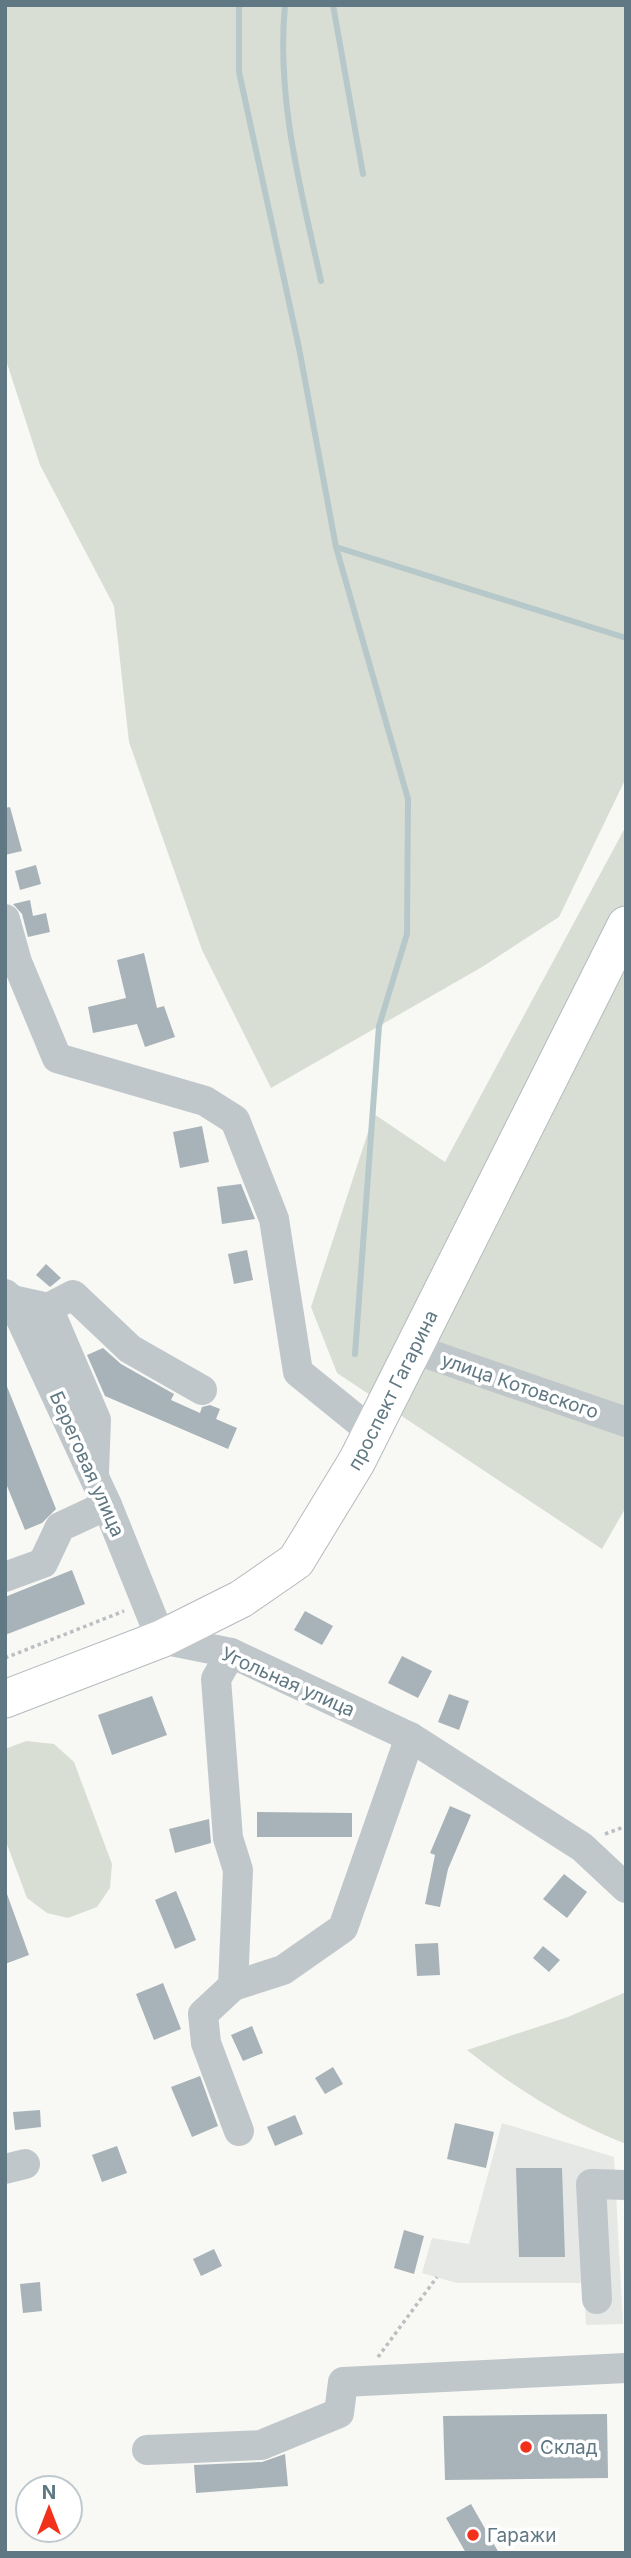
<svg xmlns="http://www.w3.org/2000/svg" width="631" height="2558" font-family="Inter,sans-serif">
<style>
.built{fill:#e6e8e6}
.green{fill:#d9ded4}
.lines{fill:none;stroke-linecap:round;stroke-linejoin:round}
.stream{stroke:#b7c8ca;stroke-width:6}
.building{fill:#a7b3b8}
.major-casing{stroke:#b4bbbe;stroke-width:39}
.path{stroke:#bbbfc2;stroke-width:3.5;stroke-dasharray:3.5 3.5;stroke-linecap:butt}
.minor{stroke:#c0c7ca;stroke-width:30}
.major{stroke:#fff;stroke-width:37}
.poi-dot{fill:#f2311b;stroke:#fff;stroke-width:2.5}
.labels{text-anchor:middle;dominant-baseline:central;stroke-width:7;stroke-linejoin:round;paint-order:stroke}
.street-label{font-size:19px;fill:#607883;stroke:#fff}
.poi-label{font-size:19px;fill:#607883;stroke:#fff;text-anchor:start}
</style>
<rect width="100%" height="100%" fill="#f8f8f5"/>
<polygon class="built" points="502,2123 614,2157 623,2324 586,2325 584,2283 457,2283 422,2273 432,2238 469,2244"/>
<g class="green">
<polygon points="5,5 626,5 626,778 559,917 482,967 271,1088 202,950 129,742 114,606 40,465 5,357"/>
<polygon points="626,826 626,1507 602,1549 337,1373 311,1307 374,1114 445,1162"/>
<polygon points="26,1741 54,1744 74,1762 112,1864 110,1888 97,1907 68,1918 47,1913 27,1898 5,1839 5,1749"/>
<path d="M626,1992V2144C567,2121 516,2089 467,2050L568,2017Z"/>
</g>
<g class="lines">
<g class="stream">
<polyline points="239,5 239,72 299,348 336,547 408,799 407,934 379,1026 355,1354"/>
<path d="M285,5C276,99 301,190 321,281"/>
<polyline points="333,5 363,174"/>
<polyline points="336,547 626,638"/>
</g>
</g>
<g class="building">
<polygon points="10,807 22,851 5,855 5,808"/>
<polygon points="36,865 41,884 20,890 15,871"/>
<polygon points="30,900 33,916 46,913 50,932 28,937 22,914 13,904"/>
<polygon points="144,953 157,1008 164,1006 175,1037 145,1047 137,1024 93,1033 88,1007 126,998 117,960"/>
<polygon points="202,1126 209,1162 180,1168 173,1132"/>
<polygon points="241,1184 255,1219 222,1224 217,1187"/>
<polygon points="247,1250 253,1280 234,1284 228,1254"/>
<polygon points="46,1264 61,1278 50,1287 36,1275"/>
<polygon points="103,1348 121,1364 174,1394 171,1400 200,1413 202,1407 210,1405 220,1409 216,1419 237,1428 228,1449 105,1396 87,1355"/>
<polygon points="6,1384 56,1509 42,1523 25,1530 5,1481"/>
<polygon points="72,1570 85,1604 5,1635 5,1597"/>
<polygon points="305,1611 333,1626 322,1645 294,1630"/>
<polygon points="402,1656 432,1671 418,1698 388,1683"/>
<polygon points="449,1694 469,1701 459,1730 438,1722"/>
<polygon points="152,1696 167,1735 112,1755 98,1715"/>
<polygon points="450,1806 471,1815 448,1869 440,1907 425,1904 435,1855 430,1853"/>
<polygon points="257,1812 352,1813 352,1837 257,1837"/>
<polygon points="209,1819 211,1843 175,1853 169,1829"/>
<polygon points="564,1874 587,1892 567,1918 543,1899"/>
<polygon points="176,1891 196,1940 175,1949 155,1900"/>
<polygon points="7,1894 29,1955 5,1964 5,1895"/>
<polygon points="438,1943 440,1975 417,1976 415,1944"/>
<polygon points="543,1946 560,1960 549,1972 533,1958"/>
<polygon points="163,1983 181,2029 154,2040 136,1994"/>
<polygon points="252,2026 263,2053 243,2061 231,2035"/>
<polygon points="333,2067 343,2084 325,2094 315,2078"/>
<polygon points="200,2076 218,2126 192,2137 171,2087"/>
<polygon points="40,2110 41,2127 15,2130 13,2112"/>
<polygon points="295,2115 303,2134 275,2146 267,2127"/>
<polygon points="455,2123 494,2132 486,2168 447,2159"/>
<polygon points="117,2146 127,2173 102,2182 92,2155"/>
<polygon points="516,2168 562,2168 565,2257 519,2257"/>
<polygon points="404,2230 424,2236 414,2274 394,2268"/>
<polygon points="214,2249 222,2266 201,2276 193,2259"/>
<polygon points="40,2282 42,2311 23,2313 20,2284"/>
<polygon points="607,2414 608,2478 445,2480 443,2416"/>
<polygon points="285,2454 288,2486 196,2493 194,2465 262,2462"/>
<polygon points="471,2504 499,2553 466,2553 446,2518"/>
</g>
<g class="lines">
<defs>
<g id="major">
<path id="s1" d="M5,1699L161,1639L241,1599L296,1561L357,1461L626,925"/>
</g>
</defs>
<use href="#major" class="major-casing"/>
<g class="path">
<polyline points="5,1658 124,1611"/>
<polyline points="605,1834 626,1826"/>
<polyline points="378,2357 437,2277"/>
</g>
<g class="minor">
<polyline points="5,919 17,962 57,1058 205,1101 235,1120 274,1219 298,1372 372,1432"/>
<polyline points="5,1294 12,1300 107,1505 161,1639 231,1653 410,1737 582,1847 626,1888"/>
<polyline points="12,1300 48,1308 96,1420 94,1472"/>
<polyline points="48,1308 73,1295 130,1349 202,1390"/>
<polyline points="414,1349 626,1422"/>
<polyline points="5,1577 43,1563 60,1527 107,1505"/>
<polyline points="231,1653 216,1679 228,1838 238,1870 233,1986 203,2014 206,2043 239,2131"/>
<polyline points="233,1986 283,1970 343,1928 410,1737"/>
<polyline points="5,2169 25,2164"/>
<polyline points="597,2299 591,2184 626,2185"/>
<polyline points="147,2450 261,2445 339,2413 343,2382 626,2368"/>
</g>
<use href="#major" class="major"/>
</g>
<g class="poi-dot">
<circle cx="526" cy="2447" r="7"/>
<circle cx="473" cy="2535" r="7"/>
</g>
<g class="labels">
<g class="street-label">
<text transform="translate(520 1386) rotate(19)">улица Котовского</text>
<text stroke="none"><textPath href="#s1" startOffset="520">проспект Гагарина</textPath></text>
<text transform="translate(87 1464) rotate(66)">Береговая улица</text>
<text transform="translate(288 1682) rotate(24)">Угольная улица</text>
</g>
<g class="poi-label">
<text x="540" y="2447">Склад</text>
<text x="487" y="2535">Гаражи</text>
</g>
</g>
<rect width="631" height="2558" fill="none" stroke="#607883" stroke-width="14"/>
<g transform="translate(49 2509)"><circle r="33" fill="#ffffff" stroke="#bfc9cd" stroke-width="2"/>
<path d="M0-5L12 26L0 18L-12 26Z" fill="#f2311b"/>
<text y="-10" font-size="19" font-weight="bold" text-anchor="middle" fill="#607883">N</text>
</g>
</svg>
